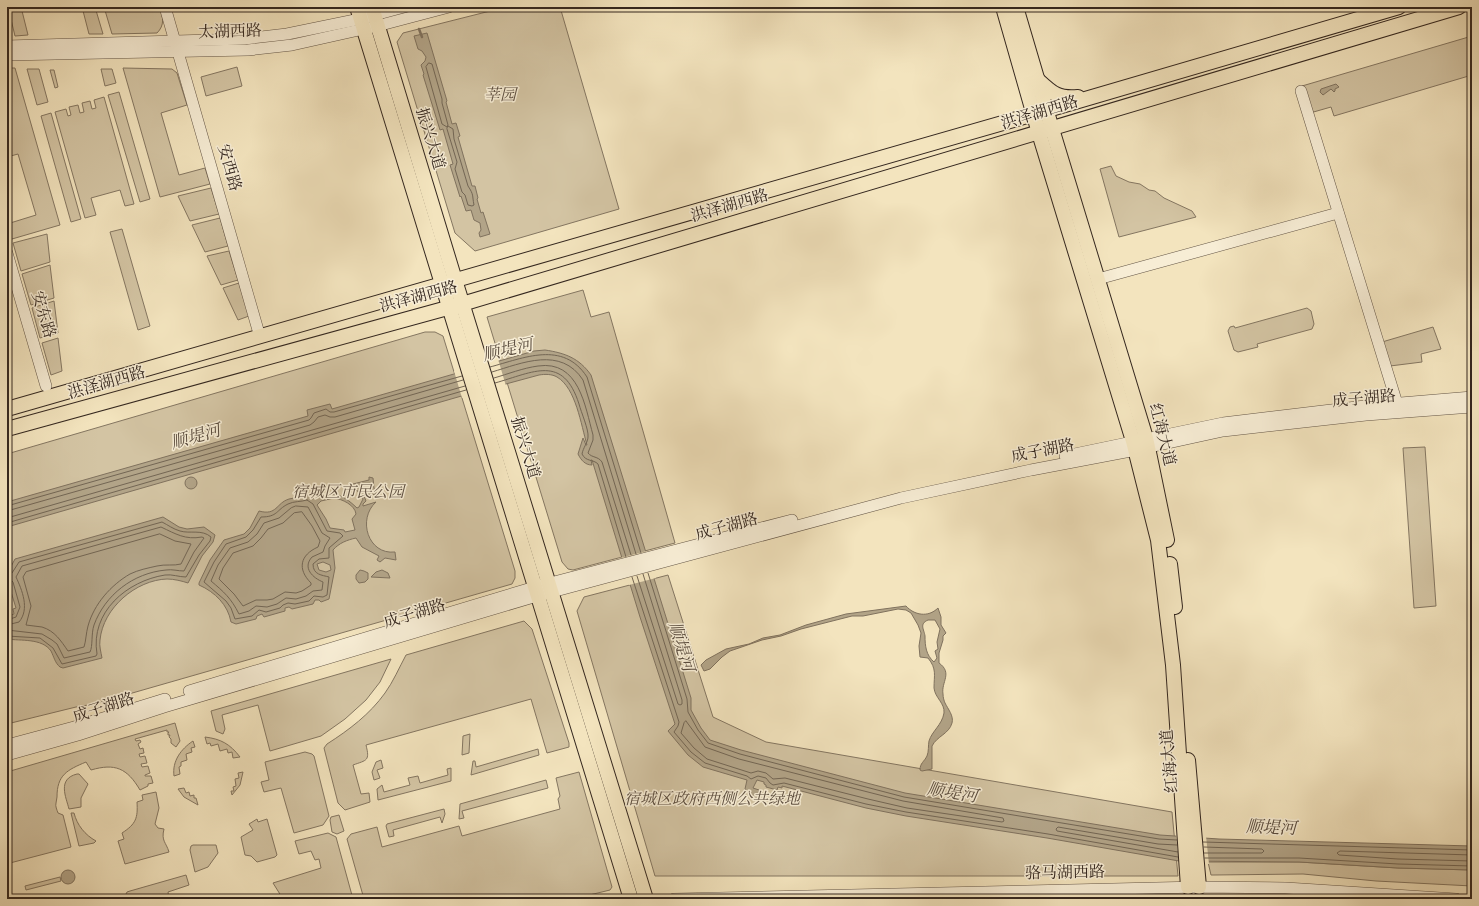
<svg xmlns="http://www.w3.org/2000/svg" width="1479" height="906" font-family="'Sorts Mill Goudy','Noto Serif SC',serif">
<style>
.green{fill:#d3c4a3;stroke:#847661}
.water{fill:#b2a488;stroke:#80725e;fill-rule:evenodd}
.pier{fill:#f3e4be}
.lines{fill:none;stroke-linecap:round;stroke-linejoin:round}
.shore{stroke:#736654;stroke-width:1}
.stream{stroke:#80725e;stroke-width:2.5}
.minor-casing{stroke:#645647;stroke-width:12}
.major-casing{stroke:#34271f;stroke-width:16}
.minor{stroke:#f7edd5;stroke-width:11}
.major{stroke:#f3e4be;stroke-width:14}
.labels{text-anchor:middle;dominant-baseline:central;stroke-width:3;stroke-linejoin:round;paint-order:stroke}
.street-label{font-size:16px;fill:#34271f;stroke:#f7edd5}
.park-label{font-size:16px;font-style:italic;fill:#5c4e40;stroke:#f7edd5}
.water-label{font-size:17px;font-style:italic;fill:#5a4c3e;stroke:#f7edd5}
</style>
<rect width="100%" height="100%" fill="#f3e4be"/>
<filter id="stains"><feTurbulence type="fractalNoise" baseFrequency=".005" numOctaves="4"/><feColorMatrix values="0 0 0 0 .2 0 0 0 0 .09 0 0 0 0 .02 0 0 0 .5 -.17"/></filter>
<radialGradient id="worn" r=".72"><stop offset=".6" stop-color="#630" stop-opacity="0"/><stop offset="1" stop-color="#630" stop-opacity=".3"/></radialGradient>
<g class="green">
<polygon points="8,7 21,7 28,35 15,36"/>
<polygon points="82,7 95,7 103,34 89,34"/>
<path d="M104,7H160C163,17 165,25 157,33L112,34Z"/>
<polygon points="506,7 560,7 619,209 475,251 455,233 397,42 403,33"/>
<polygon points="1472,36 1472,75 1334,116 1331,107 1310,113 1302,86"/>
<polygon points="237,67 242,86 206,96 201,77"/>
<polygon points="7,68 15,68 60,225 12,239 7,224 36,215 18,154 7,157"/>
<polygon points="123,68 172,69 177,73 187,105 161,113 179,175 205,168 210,184 160,197"/>
<polygon points="27,69 39,69 48,102 37,105"/>
<polygon points="101,69 112,69 116,83 105,86"/>
<polygon points="50,70 54,70 58,87 55,88"/>
<polygon points="119,92 150,199 140,202 108,95"/>
<polygon points="104,97 134,204 125,206 120,190 91,198 96,215 85,218 55,112 66,109 68,116 71,115 69,107 78,105 80,113 84,112 82,103 90,101 92,109 96,108 94,100"/>
<polygon points="51,113 81,219 71,222 41,116"/>
<polygon points="1111,166 1116,176 1129,182 1140,184 1149,190 1155,191 1164,198 1192,211 1196,217 1119,237 1100,169"/>
<polygon points="211,188 219,214 190,221 178,196"/>
<polygon points="220,218 228,246 205,252 192,225"/>
<polygon points="122,229 150,326 138,330 110,232"/>
<polygon points="47,234 50,262 21,271 13,243"/>
<polygon points="229,251 238,280 221,285 207,256"/>
<polygon points="50,265 54,298 31,305 22,274"/>
<polygon points="239,283 249,316 238,320 223,288"/>
<polygon points="583,290 591,317 609,312 675,543 573,570 568,569 562,562 487,317"/>
<polygon points="54,301 58,333 40,338 32,308"/>
<polygon points="1307,308 1311,311 1314,324 1312,329 1257,344 1258,347 1238,352 1234,350 1228,331 1230,327 1234,326 1235,328"/>
<polygon points="1433,327 1441,349 1421,354 1422,362 1390,366 1382,342"/>
<polygon points="425,332 435,332 443,336 515,571 515,578 512,584 94,704 76,707 7,724 7,454"/>
<polygon points="58,338 62,371 51,375 42,343"/>
<polygon points="1425,447 1436,606 1414,608 1403,448"/>
<polygon points="668,575 713,717 766,742 1172,812 1178,876 655,876 577,611 584,597"/>
<path d="M524,621L532,629L569,743V747L547,753L531,699L366,745C370,761 367,760 353,765L361,794L369,793L370,802L345,810L338,803L324,748L327,744C349,730 370,714 385,693C393,682 399,668 406,655Z"/>
<polygon points="391,659 380,682 366,700 345,719 321,736 270,751 258,705 222,715 225,729 223,734 216,731 211,711"/>
<path d="M175,723L180,741L176,747L171,743V739L169,737L170,735H168V733L169,732H167V730L135,739L136,741L140,740L141,742L138,744L140,749L143,748L144,753L139,754L140,757L145,756L147,763L141,764L142,767L148,766L150,773L145,775V776H151L153,783L148,784V786L140,790C127,768 115,763 91,770L86,762C67,770 57,775 57,797C57,799 56,801 56,803C55,806 57,810 58,813L63,815L71,847L10,863L7,851V772Z"/>
<polygon points="470,734 469,753 462,755 463,736"/>
<path d="M205,737C221,739 230,744 240,757L233,758L232,752L228,753L227,749L220,751L218,744L211,746L210,743L207,744Z"/>
<path d="M193,741L195,747L191,748L192,752L186,754L187,760L181,762V766L179,767L180,774L174,776C172,761 181,749 193,741Z"/>
<polygon points="538,749 539,755 471,775 473,761 475,761 476,767"/>
<polygon points="305,752 312,754 314,756 329,816 323,825 294,833 281,788 264,792 261,782 269,780 265,762"/>
<polygon points="381,760 383,768 377,770 380,778 374,780 372,772 376,762"/>
<polygon points="451,768 451,781 378,800 377,789 382,785 384,792 410,785 408,778 418,776 420,783 448,775 447,769"/>
<polygon points="243,772 240,785 232,795 231,791 234,791 233,787 236,786 235,779 239,778 238,773"/>
<polygon points="579,772 612,887 610,890 573,899 364,899 347,839 351,834 377,827 382,847 459,826 462,836 560,809 558,799 560,796 556,778"/>
<path d="M77,774H79L88,784L81,798V807L69,809C66,797 57,779 77,774Z"/>
<polygon points="546,780 548,788 462,811 464,818 459,819 460,804"/>
<polygon points="184,788 186,793 189,792 190,796 194,795 194,798 196,798 198,805 184,797 178,789"/>
<path d="M156,792L159,808L155,824L158,828L164,829C161,841 166,842 169,852L125,864L118,841L124,839L122,833C136,824 138,818 137,802L143,800L142,795Z"/>
<polygon points="444,809 445,814 442,823 440,817 393,830 394,836 389,837 386,826 387,824"/>
<path d="M71,813H74C77,825 85,835 96,841L94,843L79,846Z"/>
<polygon points="339,815 344,831 337,834 332,832 330,820 331,817"/>
<polygon points="257,819 258,822 267,819 277,855 275,857 257,862 251,856 245,855 241,837 253,830 249,824"/>
<polygon points="328,833 336,837 353,899 283,899 273,883 321,868 319,859 315,860 311,851 299,854 295,841"/>
<polygon points="193,845 216,845 218,853 208,867 195,872 190,850 191,846"/>
<polygon points="1208,862 1299,862 1398,868 1472,870 1472,886 1376,881 1303,874 1214,875 1211,875"/>
<polygon points="186,875 189,885 168,892 169,899 126,899 125,896 127,892 130,891"/>
<polygon points="60,877 61,881 26,890 25,886"/>
</g>
<g class="water">
<polygon points="427,33 447,101 446,102 452,124 456,123 460,136 458,137 472,186 475,186 478,198 477,199 481,213 483,212 490,234 480,237 479,233 481,230 480,223 474,220 471,210 466,211 461,196 460,197 450,165 453,164 443,129 440,130 423,75 424,74 421,65 425,61 426,57 422,51 418,49 414,36"/>
<polygon points="1336,84 1339,87 1335,89 1335,91 1334,92 1331,89 1323,95 1320,92 1321,89"/>
<path d="M545,350C565,353 579,358 591,375L691,698V710L701,728L710,740L741,750L905,793L1160,835L1219,839L1472,846V870L1398,868L1299,862L1179,861L1047,838L906,816L866,808L782,786V788L778,787L777,790L766,787V785L764,784V782L757,780L753,788L759,790L757,799L752,798L745,789L747,780L703,767L688,755L668,731L675,724L640,617L592,460H591L592,465C585,465 581,460 578,454L583,438L586,445H587C581,425 576,388 557,377C552,374 545,374 539,375L458,397L7,527V502L308,416L307,410L330,404L332,409L534,351Z"/>
<circle cx="191" cy="483" r="6"/>
<path d="M369,477L373,478L374,488L376,492V494L364,496L366,501L363,504V506L376,502C357,519 368,555 395,552L396,560L385,558L380,562L377,560L379,556L362,547L356,538C347,540 339,543 333,550L335,568L329,599L321,602L319,600H315L313,604L292,609L289,607L285,608V611L264,617L262,614L257,616L256,619L236,624L231,622C228,605 215,592 199,585V583L210,560L224,540L244,534L250,528L259,511C277,516 276,503 289,499C296,497 302,498 308,495L312,499C334,492 340,492 357,508L359,507L363,499L359,492L354,489L353,484L369,480ZM334,498C342,499 355,505 356,514L352,519L355,530L345,532L344,530L330,528L326,519L317,505L321,501ZM323,562L330,565L331,570L326,572L319,570L317,564Z"/>
<path d="M163,517L179,527L187,529L204,527L215,535L213,542L202,556L188,583C182,581 174,579 167,579C136,580 103,608 100,640C99,646 101,652 102,658L63,668L60,667C55,663 54,657 51,651C42,638 21,641 7,639V616L14,614L13,609L16,608L7,579V574L15,559Z"/>
<polygon points="360,570 364,571 368,573 368,579 365,582 359,583 356,579 356,575"/>
<polygon points="382,570 388,573 390,578 371,577 376,572"/>
<path d="M906,606C914,615 928,618 938,608L941,617V625L946,633L943,636V640L939,653V663C953,673 941,682 943,694C943,697 944,701 945,703C948,709 954,716 952,723C949,734 937,736 932,746V769L922,771L920,770C920,763 924,762 927,756C929,751 928,746 929,741C932,731 942,725 944,713C945,703 935,698 934,688C934,675 937,669 928,658L920,657L919,646L921,633L918,625L911,613L906,610L898,609L863,616H852L801,629L781,636L762,640L730,651L722,657L710,669L704,671L701,665L706,660L726,649L749,644L763,638L780,635L806,625L846,614ZM928,620H935L940,629L937,642L938,649L935,651L937,658L934,662C926,655 925,646 925,636C924,629 919,624 928,620Z"/>
<circle cx="68" cy="877" r="7"/>
</g>
<g class="pier">
<polygon points="498,359 506,386 462,398 454,371"/>
<polygon points="647,551 656,578 629,585 620,558"/>
<polygon points="1176,834 1206,836 1209,864 1179,863"/>
</g>
<g class="lines">
<g class="shore">
<polygon points="429,63 432,64 442,99 442,103 448,125 447,127 442,124 426,67"/>
<path d="M448,126L453,129L454,139L468,186C474,195 472,195 474,205L472,206L468,205L465,195L462,192L455,169L457,162L447,129Z"/>
<path d="M490,367C524,358 563,340 587,377L641,553"/>
<path d="M492,372C522,363 561,346 583,380L636,554"/>
<path d="M494,378C508,374 523,368 538,366C579,360 585,406 593,435V440L588,453C592,458 598,456 602,462L631,555"/>
<path d="M495,383C534,372 563,354 579,404C581,412 589,430 588,437C588,442 583,448 582,454C586,462 593,459 598,464L626,557"/>
<path d="M307,500L313,504L327,531L340,533L343,536L329,548V558L319,559L313,564C313,575 322,575 329,577L327,595L323,597L314,596L309,601L295,604L288,603L283,605L280,608L266,612L259,610L252,616L235,619L231,608L226,601L204,582L214,562L226,544L246,537L253,530L261,517C278,517 276,510 288,504C294,501 301,502 307,500Z"/>
<polyline points="7,506 309,420 311,418 314,413 326,409 330,412 334,412 462,376"/>
<path d="M296,506L308,507L322,533L330,538L325,546L323,552L312,557C302,568 313,578 323,582L322,590L313,591L306,596L296,599L286,598L277,604L267,607L256,606L249,611L239,614C231,598 224,592 211,581L218,565L230,548L248,542L257,534L264,523L279,518L291,508Z"/>
<polyline points="7,511 310,425 314,422 318,417 325,415 330,417 335,417 463,380"/>
<path d="M302,512L312,526L320,541L318,547C300,555 297,569 311,583V585L302,591L296,593L285,592L273,599L267,600H256L243,606L234,594L219,579L223,568L233,553L253,546L261,538L268,529L283,523L294,513Z"/>
<polyline points="7,518 465,386"/>
<polyline points="7,523 466,390"/>
<path d="M160,534L175,541L191,544L181,564C174,566 165,564 157,566C148,568 138,570 130,574C111,585 94,604 88,626C86,633 86,641 84,647L68,651C61,641 55,631 42,627C37,626 31,626 26,625L31,606L23,577L26,572Z"/>
<polyline points="648,573 687,699 688,712 698,730 708,743 740,754 904,797 1159,839 1177,840"/>
<path d="M7,575L12,573L19,562L162,522C168,525 173,529 180,531C190,534 202,529 211,537L210,541L199,555L186,577C179,577 172,574 165,575C127,581 90,612 97,654L96,656L62,664L53,648L40,638L7,636"/>
<polyline points="637,576 678,704 680,705 682,704 682,700 643,574"/>
<polyline points="632,577 679,722 678,726 674,732 691,752 705,763 747,776 751,779 758,776 766,778 770,783 773,785 784,783 866,804 906,812 1048,834 1178,857"/>
<polyline points="7,579 10,579 13,582 20,607 16,617 7,620"/>
<path d="M7,625L19,622C30,609 22,590 16,577L22,566L161,527C176,534 185,540 202,537L204,538L194,552L184,571C178,571 172,569 166,570C133,573 105,595 94,625C91,634 93,646 90,652L64,658L57,644L52,640L42,634L7,630"/>
<polygon points="686,721 705,747 739,759 903,801 1003,818 1004,821 1002,822 907,808 868,799 785,778 773,779 766,773 758,771 751,773 707,759 694,748 681,733 684,723"/>
<polyline points="1203,842 1472,850"/>
<polyline points="1177,845 1158,844 1058,827 1056,829 1057,831 1178,852"/>
<polyline points="1204,847 1262,849 1264,851 1262,853 1204,853"/>
<polyline points="1472,855 1340,851 1337,853 1339,855 1398,859 1472,861"/>
<polyline points="1205,858 1299,858 1398,864 1472,866"/>
</g>
<polyline class="stream" points="419,29 422,37"/>
<defs>
<g id="minor">
<polyline points="165,7 260,337"/>
<polyline points="7,46 244,39 287,34 360,19 404,7"/>
<polyline points="7,55 248,50 292,45 377,26 449,7"/>
<polyline points="1301,91 1399,410"/>
<polyline points="7,253 46,386"/>
<polyline points="1098,279 1338,213"/>
<polyline points="1065,456 1223,423 1365,406 1472,397"/>
<polyline points="189,691 535,587 792,520"/>
<polyline points="7,745 74,727 165,699"/>
<polyline points="7,755 78,735 164,707 537,596 901,498 1031,470 1136,450 1223,431 1366,415 1472,407"/>
<polyline points="674,899 1199,887 1286,888 1456,899"/>
</g>
<g id="major">
<polyline points="357,7 631,899"/>
<polyline points="372,7 455,280 646,899"/>
<polyline points="1003,7 1039,133 1133,441 1158,540 1173,665 1188,887"/>
<polyline points="1016,7 1052,129 1146,438 1167,540"/>
<path d="M1038,80C1052,93 1058,99 1078,97"/>
<polyline points="7,409 1034,114 1399,7"/>
<polyline points="7,429 462,304 1459,7"/>
<polyline points="1170,564 1175,607"/>
<polyline points="1188,760 1199,887"/>
</g>
</defs>
<use href="#minor" class="minor-casing"/>
<use href="#major" class="major-casing"/>
<use href="#minor" class="minor"/>
<use href="#major" class="major"/>
</g>
<g class="labels">
<g class="street-label">
<text transform="translate(230 33) rotate(-2)">太湖西路</text>
<text transform="translate(1040 114) rotate(-17)">洪泽湖西路</text>
<text transform="translate(429 139) rotate(73)">振兴大道</text>
<text transform="translate(228 168) rotate(74)">安西路</text>
<text transform="translate(730 207) rotate(-16)">洪泽湖西路</text>
<text transform="translate(419 298) rotate(-15)">洪泽湖西路</text>
<text transform="translate(42 315) rotate(73)">安东路</text>
<text transform="translate(107 384) rotate(-16)">洪泽湖西路</text>
<text transform="translate(1364 400) rotate(-5)">成子湖路</text>
<text transform="translate(1161 435) rotate(76)">红海大道</text>
<text transform="translate(524 448) rotate(73)">振兴大道</text>
<text transform="translate(1043 452) rotate(-11)">成子湖路</text>
<text transform="translate(727 528) rotate(-15)">成子湖路</text>
<text transform="translate(415 615) rotate(-17)">成子湖路</text>
<text transform="translate(104 709) rotate(-18)">成子湖路</text>
<text transform="translate(1171 761) rotate(-95)">红海大道</text>
<text transform="translate(1065 874) rotate(-1)">骆马湖西路</text>
</g>
<g class="park-label">
<text x="500" y="96">莘园</text>
<text x="348" y="493">宿城区市民公园</text>
<text x="712" y="800">宿城区政府西侧公共绿地</text>
</g>
<g class="water-label">
<text transform="translate(508 351) rotate(-13)">顺堤河</text>
<text transform="translate(196 438) rotate(-16)">顺堤河</text>
<text transform="translate(680 647) rotate(73)">顺堤河</text>
<text transform="translate(952 794) rotate(9)">顺堤河</text>
<text transform="translate(1271 829) rotate(2)">顺堤河</text>
</g>
</g>
<rect width="1479" height="906" fill="none" stroke="#f3e4be" stroke-width="24"/>
<rect x="8" y="8" width="1463" height="890" fill="none" stroke="#34271f" stroke-width="2"/>
<rect x="12" y="12" width="1455" height="882" fill="none" stroke="#34271f"/>
<rect width="100%" height="100%" filter="url(#stains)"/>
<rect width="100%" height="100%" fill="url(#worn)"/>
</svg>
